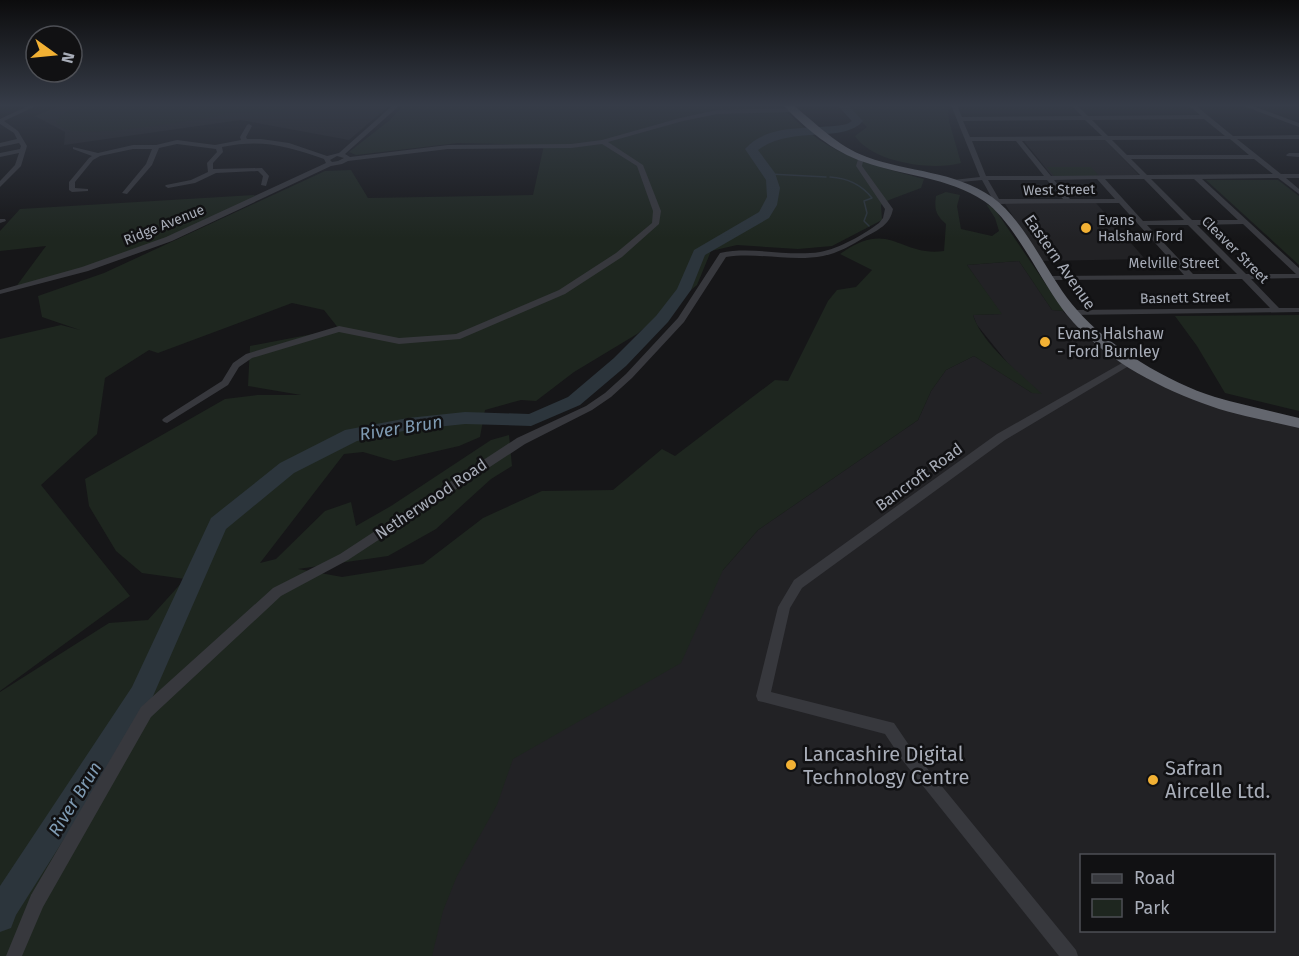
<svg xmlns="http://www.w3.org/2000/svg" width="1299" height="956" font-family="'Fira Sans',sans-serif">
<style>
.built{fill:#222225;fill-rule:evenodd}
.green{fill:#1e261f}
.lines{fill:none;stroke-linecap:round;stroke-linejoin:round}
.stream{stroke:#2c353c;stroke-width:1.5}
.river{fill:#2c353c;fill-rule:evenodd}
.minor{fill:#37383d;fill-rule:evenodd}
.highway{fill:#63666e;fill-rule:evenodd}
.poi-dot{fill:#f2b134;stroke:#111113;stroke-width:2}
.labels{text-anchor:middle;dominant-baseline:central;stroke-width:5;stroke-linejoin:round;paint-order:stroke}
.far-street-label{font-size:14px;fill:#a8adb8;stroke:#111113}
.far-poi-label{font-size:14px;fill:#a8adb8;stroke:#111113;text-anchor:start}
.street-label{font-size:16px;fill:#a8adb8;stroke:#111113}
.poi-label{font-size:16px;fill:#a8adb8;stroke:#111113;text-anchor:start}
.water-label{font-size:18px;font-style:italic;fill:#7f9bb3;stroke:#111113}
.near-poi-label{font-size:20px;fill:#a8adb8;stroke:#111113;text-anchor:start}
</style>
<rect width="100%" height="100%" fill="#161618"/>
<g class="built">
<polygon points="62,105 390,105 349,140 241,120 64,145 65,132 35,116"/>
<polygon points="1105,140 1140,176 1052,176 1024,141"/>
<polygon points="1096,203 1145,259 1042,261 1005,204"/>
<path d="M1019,261L1052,310L1063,311L1091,341L1117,360L1150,378L1299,427V956H395L480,786L723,570L758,530L918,420L931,391L946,370L974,356L1032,393L977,325L973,315L1001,314L967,265ZM1082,856H1274V930H1082Z"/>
</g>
<g class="green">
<path d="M80,105H230L224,114L213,117C184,121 87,139 63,128C60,127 58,124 56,122L61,115Z"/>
<polygon points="232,105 288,105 284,111 226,113"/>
<path d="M404,105H778C792,115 803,129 818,139C849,160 887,169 924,179L921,188L889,200L881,205L882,220L832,246L798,249L737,245L711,251L697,285L637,334L574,372L536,401L521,400L485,410L480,437L459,446L394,461L363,452L344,454L260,563L276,559L325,511L351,502L356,526L391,506L491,440L509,435L512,466L491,479L436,529L388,556L298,569L342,577L423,564L483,518L542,491L613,490L662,449L675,456L775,380L788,381L828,301L837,290L856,287L872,270L840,254C891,218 898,257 944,251L946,224C936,215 934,210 936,196L946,192L960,195L957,206L961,229L992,236L999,231L995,218L986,204L994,208L1064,311L1052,310L1019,261L967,265L1002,314L973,315C982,344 1020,373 1042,394L1032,393L974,356L946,370L931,391L918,420L758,530L723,570L681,663L513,759L497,805L457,876L443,911L432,956H0V692L109,623L148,620L185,579L142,573L116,551L89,506L85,479L225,399L257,395H301L248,386L250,346L339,329L324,310L292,303L158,353L149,350L105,378L97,434L41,485L130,596L0,691V339L61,325L80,330L42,317L38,296L104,273L325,171L351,170L368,198L533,195L544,145L458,143L356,155L349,152L390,120Z"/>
<path d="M845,105H948L949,121L961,163C933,171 873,163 855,136L867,127Z"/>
<polygon points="1047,167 1091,167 1099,176 1054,176"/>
<polygon points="1206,180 1278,180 1299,196 1299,265"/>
<path d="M254,195L259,198C180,235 100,265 15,288L46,246L0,251V231L20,209Z"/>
<polygon points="1299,315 1299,411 1225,393 1197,346 1175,316"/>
</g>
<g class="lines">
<g class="stream">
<polyline points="770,174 826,177"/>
<path d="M830,177C848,178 861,184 872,198L864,201L867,213L864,221L869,226"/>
</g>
<path class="river" d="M837,105H848L863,121C844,144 790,125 758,150L775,173L780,188L777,205L769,218L705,255L691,290L668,322L626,366L580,405L531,426L465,424L408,430L357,441L294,473L226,529L150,703L16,915L11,928L0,932V886L132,687L211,518L280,463L345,430L408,418L465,412L529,414L568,397L614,358L656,316L677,289L694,250L759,212L767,197L766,180L745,149C770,121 814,131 847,124L852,121Z"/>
<g class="minor">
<polygon points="30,105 38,105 4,121 18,131 27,146 21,166 0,187 0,181 15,165 19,153 0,157 0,153 20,149 21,146 19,143 0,147 0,143 17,139 14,133 0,124 0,119"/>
<path d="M393,105H400L345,154L350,157L448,145L571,144L602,140L680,118L717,110L793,108L796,110L793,112L717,114L683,121L608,142L643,165L661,211L659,224L622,257L565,294L460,339L399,344L339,332L252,358L239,367L228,385L167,423L164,422L162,420L164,418L222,381L233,363L246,354L339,326L399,338L456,334L559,290L616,253L652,223L653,211L637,166L602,144L571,148L448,149L348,161L342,164L331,166L172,241L88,271L0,294V290L82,267L166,237L326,163L324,159C285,146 263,139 222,147L223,152L213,163V169L262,168L269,176L266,186L261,185L263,176L258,171L216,173L195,183L168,188L165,186L166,185L191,180L208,172L207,163L217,152L216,149L177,144L159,148L152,165L127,194L122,193L146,164L152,149H133L100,156L93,160L75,182V188L88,189V191L72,192L69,190V182L89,158L92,156L73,149V147L98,153L133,145H156L177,140L215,145L241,140L240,137L247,125L249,124L252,126L246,137L247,139H261L289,143L327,156L339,153ZM337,156L344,158L338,161L332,162L330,160Z"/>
<path d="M951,105H957L962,117L1082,116L1071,105H1077L1088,116L1200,115L1188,105H1195L1233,136L1299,135V139H1237L1281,174H1299V178H1286L1299,189V194L1278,178L1202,179L1299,268V278L1251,279L1279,308H1299V312L1069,315V311L1072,310L1270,308L1242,279L1045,280L1044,278L1048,276L1184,275L1119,203L993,204L990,202L993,200L982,180L951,183L950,182L953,180L980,177ZM1204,119L1225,136H1108L1092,120ZM1085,120L1102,136L970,137L963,121ZM1230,139L1249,155H1127L1112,140ZM1105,140L1140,175L1051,176L1022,141ZM972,141H1016L1044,176H986ZM1131,159H1254L1273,174L1147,175ZM1097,179L1115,199H1070L1054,180ZM1105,179H1144L1184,220L1143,221ZM1151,179H1194L1238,220H1192ZM988,180H1047L1063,199H999ZM1243,224L1296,274H1246L1197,225ZM1147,225H1188L1237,274H1193Z"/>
<polygon points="1241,105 1250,105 1299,123 1299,127"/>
<polygon points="1289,153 1299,153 1299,157 1287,156 1286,155"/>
<path d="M859,156L864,157L862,166L893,209C890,225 878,230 865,237C852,245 838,253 823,256C791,262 758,252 726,257L684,322L632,378L611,397L592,410L525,444L348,560L281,596L151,717L43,907L22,956H6L31,895L141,707L273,588L340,554L517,438L586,406L605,393L626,374L678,318L720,253C753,246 787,257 820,252C838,249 865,234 879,223L883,218L885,209L856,166Z"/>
<polygon points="0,219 5,219 6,221 0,223"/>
<polygon points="1129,359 1134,362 1132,364 1005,440 802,588 790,608 771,692 894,723 913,751 1076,950 1078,956 1059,956 903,761 885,734 763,702 758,701 756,696 778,607 794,580 997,434"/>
</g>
<path class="highway" d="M783,105H793C817,124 837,146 867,157C908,172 955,171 992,197C1027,222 1048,278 1077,310C1108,346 1169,383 1215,397C1243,405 1271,411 1299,418V428C1267,420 1233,415 1202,403C1153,385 1100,356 1067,315C1042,284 1015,222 984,201C948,177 904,176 864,162C833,152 805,128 783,105Z"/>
</g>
<linearGradient id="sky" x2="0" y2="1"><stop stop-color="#0c0c0d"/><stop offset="0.44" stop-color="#363c48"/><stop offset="1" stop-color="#363c48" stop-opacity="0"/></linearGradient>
<rect width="1299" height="239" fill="url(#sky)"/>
<g class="poi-dot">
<circle cx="1086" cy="228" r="6"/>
<circle cx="1045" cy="342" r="6"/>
<circle cx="791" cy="765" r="6"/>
<circle cx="1153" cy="780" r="6"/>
</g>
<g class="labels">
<g class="far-street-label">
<text transform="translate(1059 190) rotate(-1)">West Street</text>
<text transform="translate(164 225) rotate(-22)">Ridge Avenue</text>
<text transform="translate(1235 250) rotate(45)">Cleaver Street</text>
<text x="1174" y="263">Melville Street</text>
<text transform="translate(1185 298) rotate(-1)">Basnett Street</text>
</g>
<g class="far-poi-label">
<text x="1098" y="220">Evans<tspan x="1098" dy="16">Halshaw Ford</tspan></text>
</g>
<g class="street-label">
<text transform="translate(1060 262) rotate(55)">Eastern Avenue</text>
<text transform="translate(919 477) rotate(-36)">Bancroft Road</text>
<text transform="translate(431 499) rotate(-34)">Netherwood Road</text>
</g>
<g class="poi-label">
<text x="1057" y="333">Evans Halshaw<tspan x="1057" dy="18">- Ford Burnley</tspan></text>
</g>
<g class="water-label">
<text transform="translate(401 428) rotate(-9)">River Brun</text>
<text transform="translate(75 799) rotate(-58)">River Brun</text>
</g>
<g class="near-poi-label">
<text x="803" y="754">Lancashire Digital<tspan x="803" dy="23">Technology Centre</tspan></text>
<text x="1165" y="768">Safran<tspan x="1165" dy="23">Aircelle Ltd.</tspan></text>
</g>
</g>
<rect x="1080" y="854" width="195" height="78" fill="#111113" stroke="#4d4f55" stroke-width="1.5"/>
<rect x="1092" y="874" width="30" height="9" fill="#37383d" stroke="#4d4f55" stroke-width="1.5"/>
<text x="1134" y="884" font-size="18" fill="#a8adb8">Road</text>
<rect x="1092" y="899" width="30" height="18" fill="#1e261f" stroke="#4d4f55" stroke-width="1.5"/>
<text x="1134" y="914" font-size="18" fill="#a8adb8">Park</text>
<g transform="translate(54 54) rotate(105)"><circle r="28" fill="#111113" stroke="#4d4f55" stroke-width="1.5"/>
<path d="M0-4.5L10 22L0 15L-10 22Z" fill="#f2b134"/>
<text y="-9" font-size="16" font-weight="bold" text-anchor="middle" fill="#a8adb8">N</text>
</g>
</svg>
